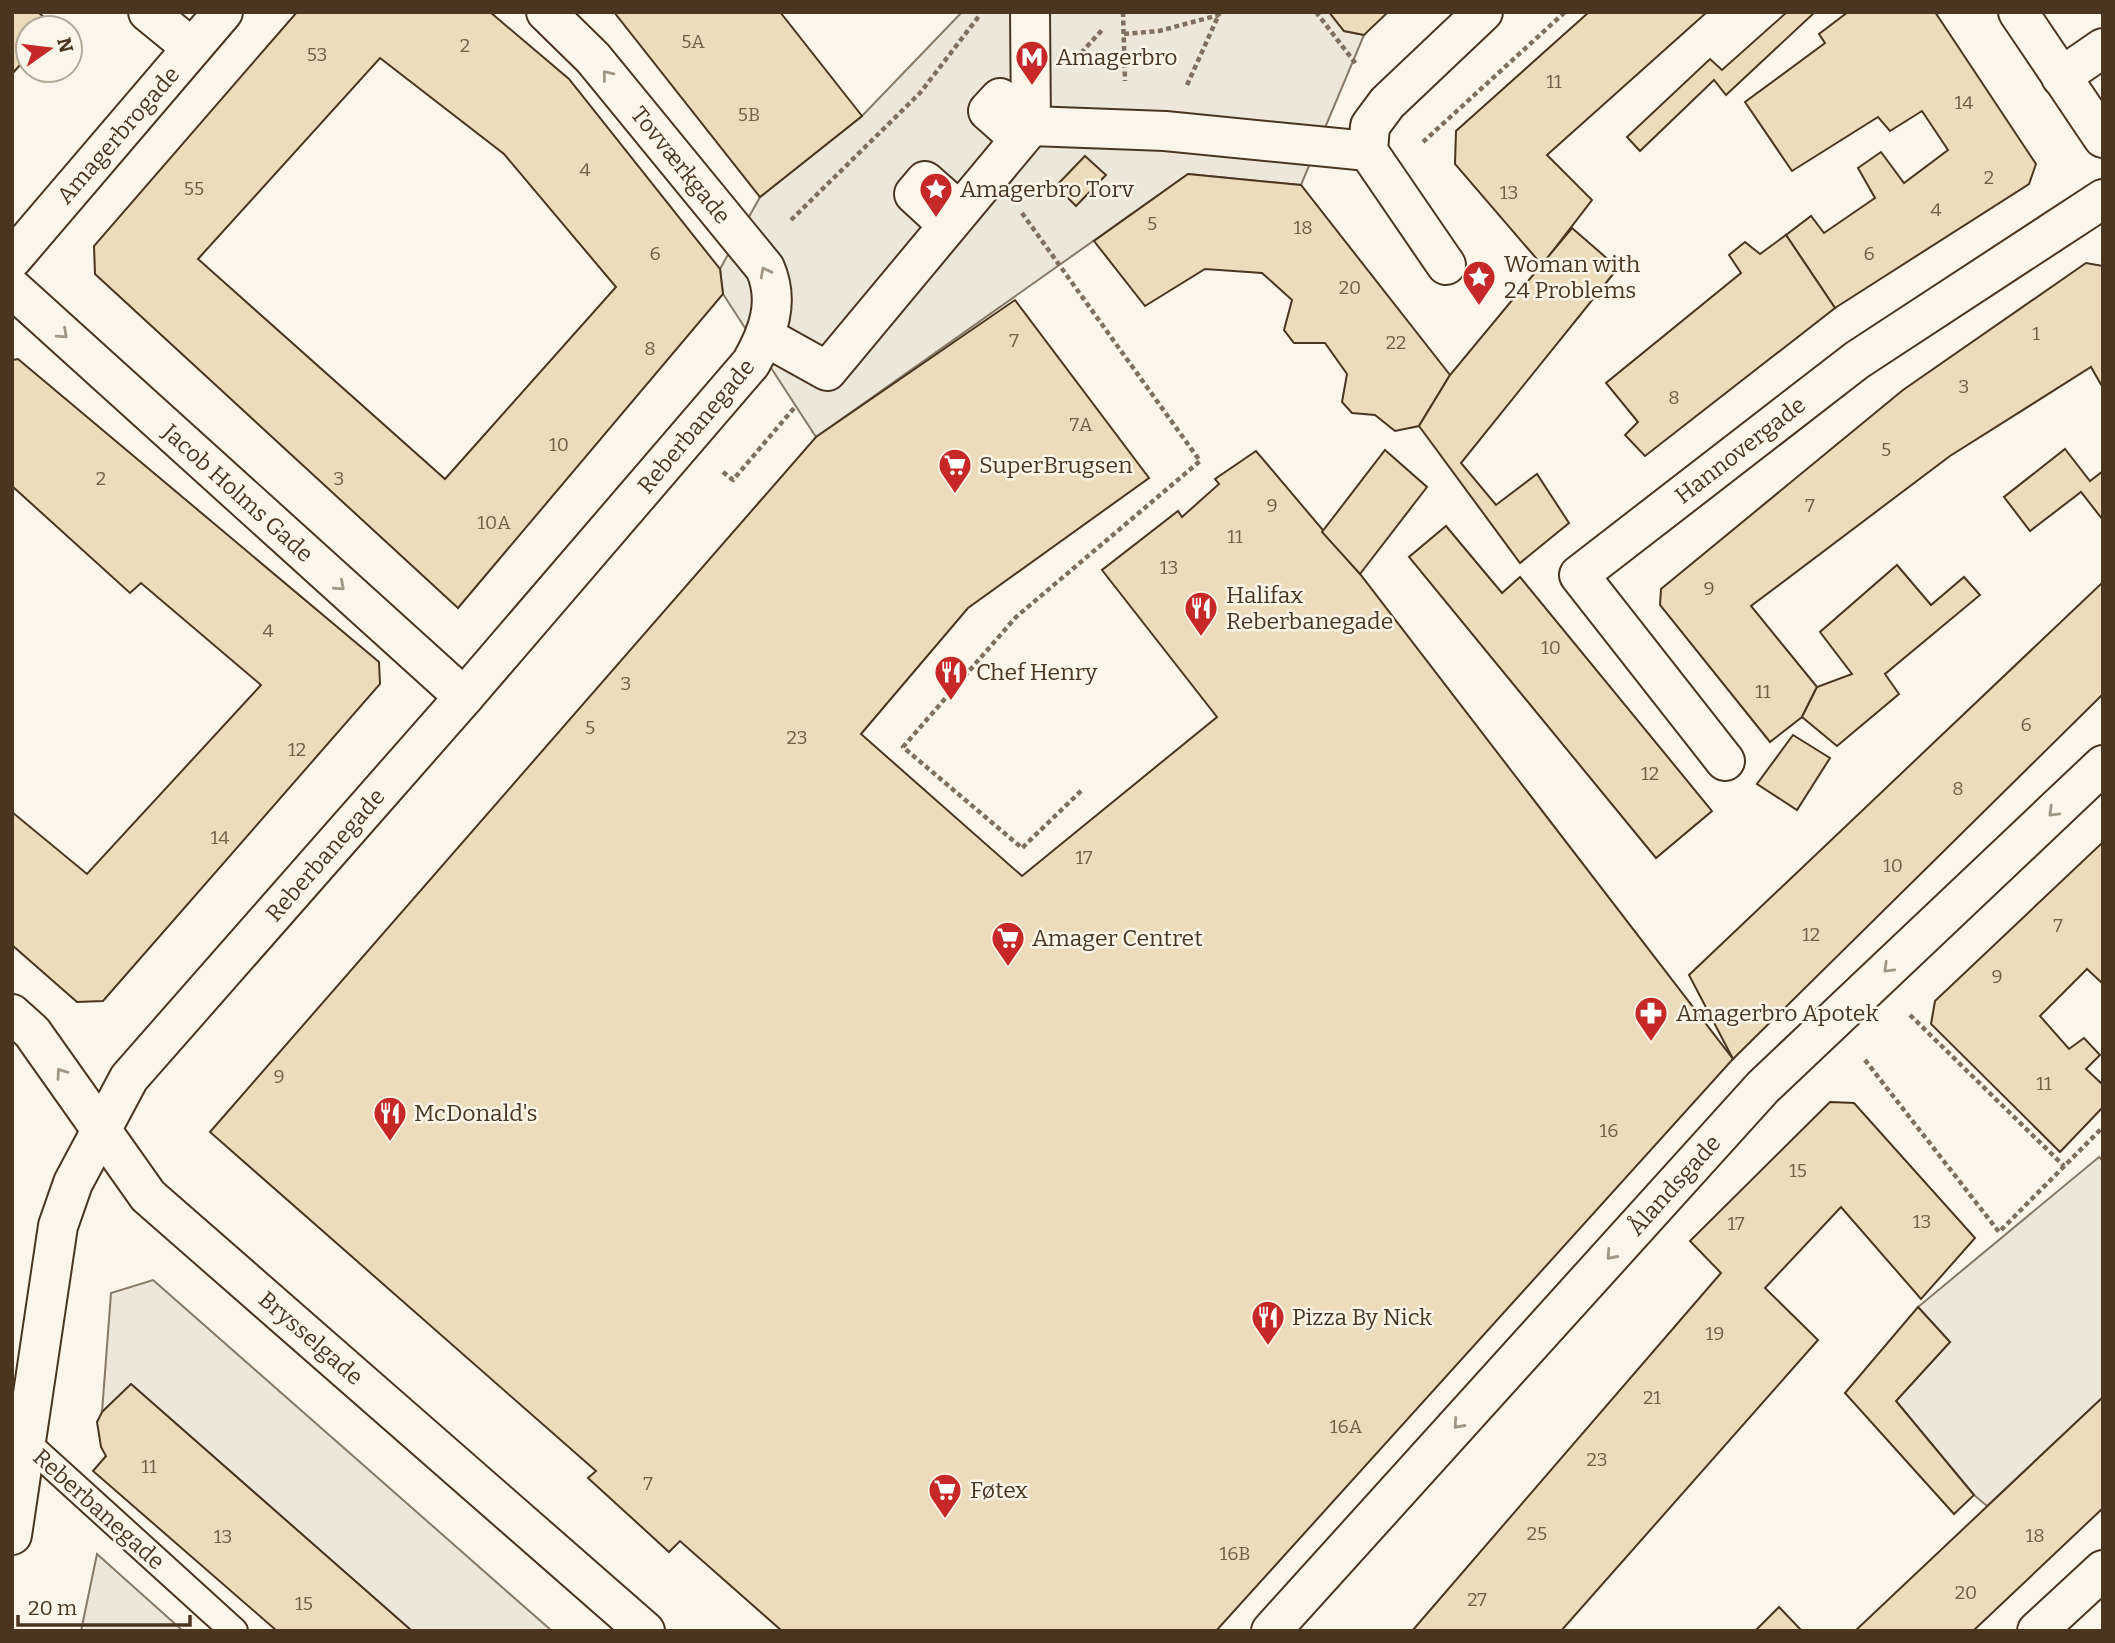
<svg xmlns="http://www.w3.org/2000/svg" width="2115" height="1643" font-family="Bitter,serif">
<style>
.green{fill:#ede6d9;stroke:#887966;stroke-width:2}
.parking{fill:#ede7d9;stroke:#887966;stroke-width:2}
.building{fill:#ecdcbc;stroke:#4a3520;stroke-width:2;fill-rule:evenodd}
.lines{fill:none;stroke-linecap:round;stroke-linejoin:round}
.service-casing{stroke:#4a3520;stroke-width:30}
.pedestrian-casing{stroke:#4a3520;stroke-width:42}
.minor-casing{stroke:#4a3520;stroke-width:42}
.tertiary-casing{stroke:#4a3520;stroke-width:42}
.path{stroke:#7f6f5c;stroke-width:4.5;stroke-dasharray:5 3.5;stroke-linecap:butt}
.service{stroke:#fbf6e9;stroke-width:26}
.pedestrian{stroke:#fbf6e9;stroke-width:38}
.minor{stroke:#fbf6e9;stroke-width:38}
.tertiary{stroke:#fbf6e9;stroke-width:38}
.oneway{stroke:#a29684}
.labels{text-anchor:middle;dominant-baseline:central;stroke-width:5;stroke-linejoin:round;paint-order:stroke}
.number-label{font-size:19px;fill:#725f47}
.poi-label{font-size:23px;fill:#4a3520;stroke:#fbf6e9;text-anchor:start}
.street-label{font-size:23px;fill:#4a3520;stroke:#fbf6e9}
</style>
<rect width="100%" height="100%" fill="#fbf6e9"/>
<g class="green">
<polygon points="2099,1157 2103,1161 2103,1397 1987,1506 1974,1495 1896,1401 1950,1342 1918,1307"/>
<polygon points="153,1280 552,1631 412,1631 131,1384 102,1412 111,1293"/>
<polygon points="97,1554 183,1631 81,1631"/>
</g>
<polygon class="parking" points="962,12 1329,12 1344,31 1364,35 1301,185 1188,174 816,437 723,294 720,269 760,197 862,116"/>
<g class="building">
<polygon points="12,12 38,12 54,26 52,28 28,28 28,56 12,74"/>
<path d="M297,12H490L569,79L720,269L723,294L458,608L95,274L94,246ZM380,58L504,154L616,287L445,479L198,259Z"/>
<polygon points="614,12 780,12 862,116 760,197"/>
<polygon points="1329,12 1388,12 1364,35 1344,31"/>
<polygon points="1589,12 1707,12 1547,155 1592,200 1542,265 1455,164 1456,131"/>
<polygon points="1787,12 1815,12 1726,95 1714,80 1640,151 1627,137 1710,59 1722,70"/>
<polygon points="1848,12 1935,12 2036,164 2029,184 1835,308 1786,235 1811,216 1824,233 1875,198 1858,168 1881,152 1904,183 1948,150 1922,111 1890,131 1878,117 1792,171 1745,102 1825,43 1819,34"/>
<polygon points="1085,156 1106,175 1076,206 1056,186"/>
<polygon points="1188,174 1301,185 1450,375 1419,426 1395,431 1375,415 1352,413 1342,402 1347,374 1325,343 1294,343 1284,330 1292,300 1262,273 1205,269 1145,306 1094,241"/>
<polygon points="1572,228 1618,268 1461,463 1496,505 1537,474 1569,523 1520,563 1419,426 1450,375"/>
<polygon points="1786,235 1835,308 1645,456 1625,435 1638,422 1606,383 1741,273 1729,255 1745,242 1760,254"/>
<polygon points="2086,263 2103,266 2103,388 2091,367 1950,456 1751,606 1817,687 1802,717 1770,742 1660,605 1661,589 1903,390"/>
<polygon points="1015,300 1149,478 968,608 861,734 1022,876 1217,717 1102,570 1178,511 1182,517 1219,484 1215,479 1256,451 1360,574 1733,1059 1216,1631 782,1631 680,1541 669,1552 588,1478 596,1471 210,1132 816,437"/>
<polygon points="18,359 379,662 380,684 103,1001 77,1002 12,945 12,812 87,874 261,685 141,583 130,593 12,486 12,360"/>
<polygon points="2065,449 2090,481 2103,471 2103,520 2081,492 2030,531 2004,497"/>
<polygon points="1385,450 1427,487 1360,574 1322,532"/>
<polygon points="1446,526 1502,593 1520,577 1712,811 1656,858 1409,557"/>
<polygon points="1897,565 1931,605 1964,577 1980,595 1885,674 1899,694 1837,746 1802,717 1817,687 1852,674 1820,632"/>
<polygon points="2103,582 2103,694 1733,1059 1689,975"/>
<polygon points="1793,735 1830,758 1797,810 1757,784"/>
<polygon points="2103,842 2103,984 2087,969 2040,1016 2069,1049 2084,1038 2100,1055 2086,1069 2103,1085 2103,1107 2060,1152 1931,1024 1935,1001"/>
<polygon points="1830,1102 1854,1103 1975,1238 1921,1299 1841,1207 1765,1288 1818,1340 1561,1631 1412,1631 1721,1273 1690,1241"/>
<polygon points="1918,1307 1950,1342 1896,1401 1974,1495 1954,1514 1845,1393"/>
<polygon points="131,1384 412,1631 277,1631 93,1471 106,1456 101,1447 97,1422 102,1412"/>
<polygon points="2103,1397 2103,1508 1973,1631 1855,1631"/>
<polygon points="1779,1607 1802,1631 1755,1631"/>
</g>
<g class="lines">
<defs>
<polyline id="service" points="27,1443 234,1631"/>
<g id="pedestrian">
<polygon points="1000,98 1025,121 1014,134 988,111"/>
<polyline points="1031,126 1165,131 1368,151"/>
<polygon points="925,181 951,204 939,217 914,194"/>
<polyline points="766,337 827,371 1031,126 1030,12"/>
</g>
<g id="minor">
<polyline points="148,12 192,48"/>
<polyline points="2061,77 2103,48"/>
<polyline points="1446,265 1368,151 1370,126 1387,103 1483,12"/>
<polyline points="12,288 464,697"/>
<polyline points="1725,761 1579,575 1857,360 2103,199"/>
<polyline points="12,1014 32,1032 148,1196 645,1631"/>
<path d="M12,1535L58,1226L73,1183L129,1078L464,697L751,363C768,333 780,302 765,268L593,58L546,12"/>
<polyline points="1271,1631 1763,1087 2103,765"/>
<polyline points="2037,1631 2103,1570"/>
</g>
<g id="tertiary">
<polyline points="2018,12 2103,138"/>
<polyline points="12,259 223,12"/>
</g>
</defs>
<use href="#service" class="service-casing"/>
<use href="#pedestrian" class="pedestrian-casing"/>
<use href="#minor" class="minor-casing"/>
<use href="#tertiary" class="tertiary-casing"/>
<g class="path">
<polyline points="1123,12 1125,81"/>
<polyline points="1316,12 1356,64"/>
<polyline points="1124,34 1159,31 1219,15"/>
<polyline points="1081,53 1102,30"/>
<polyline points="1187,85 1220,12"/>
<polyline points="1423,142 1565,12"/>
<polyline points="1022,213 1200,461 1016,617 903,747 1022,848 1083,789"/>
<polyline points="791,220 920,93 979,16"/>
<polyline points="723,472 733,480 794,408"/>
<polyline points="1910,1015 2064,1166"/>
<polyline points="1865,1060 1999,1232 2103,1127"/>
</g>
<use href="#service" class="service"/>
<use href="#pedestrian" class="pedestrian"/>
<use href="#minor" class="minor"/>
<use href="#tertiary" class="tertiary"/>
</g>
<defs><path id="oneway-chevron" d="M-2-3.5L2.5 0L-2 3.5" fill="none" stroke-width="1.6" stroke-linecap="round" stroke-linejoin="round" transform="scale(1.75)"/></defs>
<g class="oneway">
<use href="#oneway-chevron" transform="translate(607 75) rotate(-129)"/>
<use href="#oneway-chevron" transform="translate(765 272) rotate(-118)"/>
<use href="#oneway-chevron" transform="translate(63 334) rotate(42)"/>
<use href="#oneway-chevron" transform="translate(340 586) rotate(42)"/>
<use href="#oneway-chevron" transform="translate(2053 812) rotate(136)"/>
<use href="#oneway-chevron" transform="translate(1888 968) rotate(136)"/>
<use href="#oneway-chevron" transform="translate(61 1073) rotate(-125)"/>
<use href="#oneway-chevron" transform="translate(1611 1255) rotate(132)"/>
<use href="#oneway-chevron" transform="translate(1458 1424) rotate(132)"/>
</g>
<defs>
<symbol id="metro-pin" viewBox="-11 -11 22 30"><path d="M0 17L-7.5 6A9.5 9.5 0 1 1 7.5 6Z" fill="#c62828" stroke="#fbf6e9"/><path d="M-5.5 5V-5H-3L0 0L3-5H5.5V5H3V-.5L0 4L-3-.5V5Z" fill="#fff"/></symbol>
<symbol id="sight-pin" viewBox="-11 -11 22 30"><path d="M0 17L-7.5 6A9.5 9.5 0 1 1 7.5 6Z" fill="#c62828" stroke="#fbf6e9"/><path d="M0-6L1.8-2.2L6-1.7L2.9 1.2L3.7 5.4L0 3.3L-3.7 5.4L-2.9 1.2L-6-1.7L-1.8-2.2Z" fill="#fff"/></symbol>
<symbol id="supermarket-pin" viewBox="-11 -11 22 30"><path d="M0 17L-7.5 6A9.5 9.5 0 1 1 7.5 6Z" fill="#c62828" stroke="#fbf6e9"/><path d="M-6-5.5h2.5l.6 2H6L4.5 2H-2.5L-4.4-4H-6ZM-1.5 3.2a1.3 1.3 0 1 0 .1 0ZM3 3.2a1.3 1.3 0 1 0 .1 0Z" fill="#fff"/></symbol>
<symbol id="restaurant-pin" viewBox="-11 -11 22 30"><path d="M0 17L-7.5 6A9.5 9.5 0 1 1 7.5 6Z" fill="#c62828" stroke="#fbf6e9"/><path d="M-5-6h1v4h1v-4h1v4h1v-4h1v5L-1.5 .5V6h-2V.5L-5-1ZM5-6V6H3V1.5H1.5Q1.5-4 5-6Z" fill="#fff"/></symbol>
<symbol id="pharmacy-pin" viewBox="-11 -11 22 30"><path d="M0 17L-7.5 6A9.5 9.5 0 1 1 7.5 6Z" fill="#c62828" stroke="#fbf6e9"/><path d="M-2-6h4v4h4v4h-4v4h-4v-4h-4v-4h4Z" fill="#fff"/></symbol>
</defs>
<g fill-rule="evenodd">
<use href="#metro-pin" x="1013" y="38" width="38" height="52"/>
<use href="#sight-pin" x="917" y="170" width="38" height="52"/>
<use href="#sight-pin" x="1460" y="258" width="38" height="52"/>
<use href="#supermarket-pin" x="936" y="446" width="38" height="52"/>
<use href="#restaurant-pin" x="1182" y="589" width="38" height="52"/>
<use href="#restaurant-pin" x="932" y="653" width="38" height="52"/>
<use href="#supermarket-pin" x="989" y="919" width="38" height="52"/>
<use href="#pharmacy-pin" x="1632" y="994" width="38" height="52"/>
<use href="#restaurant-pin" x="371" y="1094" width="38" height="52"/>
<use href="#restaurant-pin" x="1249" y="1298" width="38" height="52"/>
<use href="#supermarket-pin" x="926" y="1471" width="38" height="52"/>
</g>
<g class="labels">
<g class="number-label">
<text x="693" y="41">5A</text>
<text x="465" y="45">2</text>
<text x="317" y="54">53</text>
<text x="1554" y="81">11</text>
<text x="1964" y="102">14</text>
<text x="749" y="114">5B</text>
<text x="585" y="169">4</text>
<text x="1989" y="177">2</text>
<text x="194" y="188">55</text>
<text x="1509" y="192">13</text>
<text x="1936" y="209">4</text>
<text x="1152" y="223">5</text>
<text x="1303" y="227">18</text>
<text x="655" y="253">6</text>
<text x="1869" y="253">6</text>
<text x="1350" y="287">20</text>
<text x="2036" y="333">1</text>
<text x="1014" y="340">7</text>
<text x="1396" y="342">22</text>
<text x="650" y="348">8</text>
<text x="1964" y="386">3</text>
<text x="1674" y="397">8</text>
<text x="1081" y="424">7A</text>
<text x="559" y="444">10</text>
<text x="1886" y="449">5</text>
<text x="101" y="478">2</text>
<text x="339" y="478">3</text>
<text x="1272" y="505">9</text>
<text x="1810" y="505">7</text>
<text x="494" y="522">10A</text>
<text x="1235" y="536">11</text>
<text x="1169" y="567">13</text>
<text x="1709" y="588">9</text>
<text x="268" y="630">4</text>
<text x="1551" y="647">10</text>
<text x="626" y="683">3</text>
<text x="1763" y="691">11</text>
<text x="2026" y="724">6</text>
<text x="590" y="727">5</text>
<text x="797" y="737">23</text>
<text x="297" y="749">12</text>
<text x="1650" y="773">12</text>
<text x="1958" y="788">8</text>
<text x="220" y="837">14</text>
<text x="1084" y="857">17</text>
<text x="1893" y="865">10</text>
<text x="2058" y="925">7</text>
<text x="1811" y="934">12</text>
<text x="1997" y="976">9</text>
<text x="279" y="1076">9</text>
<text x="2044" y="1083">11</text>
<text x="1609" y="1130">16</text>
<text x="1798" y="1170">15</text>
<text x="1922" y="1221">13</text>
<text x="1736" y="1223">17</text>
<text x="1715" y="1333">19</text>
<text x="1652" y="1397">21</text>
<text x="1346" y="1426">16A</text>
<text x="1597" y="1459">23</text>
<text x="149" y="1466">11</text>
<text x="648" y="1483">7</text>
<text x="1537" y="1533">25</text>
<text x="2035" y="1535">18</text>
<text x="223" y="1536">13</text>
<text x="1235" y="1553">16B</text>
<text x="1966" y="1592">20</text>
<text x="1477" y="1599">27</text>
<text x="304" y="1603">15</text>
</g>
<g class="poi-label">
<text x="1056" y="57">Amagerbro</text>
<text x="960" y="189">Amagerbro Torv</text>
<text x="1504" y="264">Woman with<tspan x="1504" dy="26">24 Problems</tspan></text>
<text x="979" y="465">SuperBrugsen</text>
<text x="1226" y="595">Halifax<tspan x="1226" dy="26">Reberbanegade</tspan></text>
<text x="976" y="672">Chef Henry</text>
<text x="1032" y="938">Amager Centret</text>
<text x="1676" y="1013">Amagerbro Apotek</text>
<text x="414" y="1113">McDonald's</text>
<text x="1292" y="1317">Pizza By Nick</text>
<text x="970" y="1490">Føtex</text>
</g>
<g class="street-label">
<text transform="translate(118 135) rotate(-49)">Amagerbrogade</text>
<text transform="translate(681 165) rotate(51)">Tovværkgade</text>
<text transform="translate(696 426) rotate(-50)">Reberbanegade</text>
<text transform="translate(1740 450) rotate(-38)">Hannovergade</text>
<text transform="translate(238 493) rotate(42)">Jacob Holms Gade</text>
<text transform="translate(325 855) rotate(-49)">Reberbanegade</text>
<text transform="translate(1674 1185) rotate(-48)">Ålandsgade</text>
<text transform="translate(311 1338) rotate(41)">Brysselgade</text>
<text transform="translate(99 1509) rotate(42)">Reberbanegade</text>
</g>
</g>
<rect width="2115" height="1643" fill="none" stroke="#4a3520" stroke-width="28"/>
<g transform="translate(49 49) rotate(76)"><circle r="33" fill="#fbf6e9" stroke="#b4a999" stroke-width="2"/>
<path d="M0-5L12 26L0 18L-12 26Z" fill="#c62828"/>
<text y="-10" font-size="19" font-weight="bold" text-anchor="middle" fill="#4a3520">N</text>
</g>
<path d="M18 1615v10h172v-10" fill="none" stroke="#4a3520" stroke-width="3.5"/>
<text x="28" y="1615" font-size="21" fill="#4a3520" stroke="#fbf6e9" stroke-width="5" paint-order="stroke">20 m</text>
</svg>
